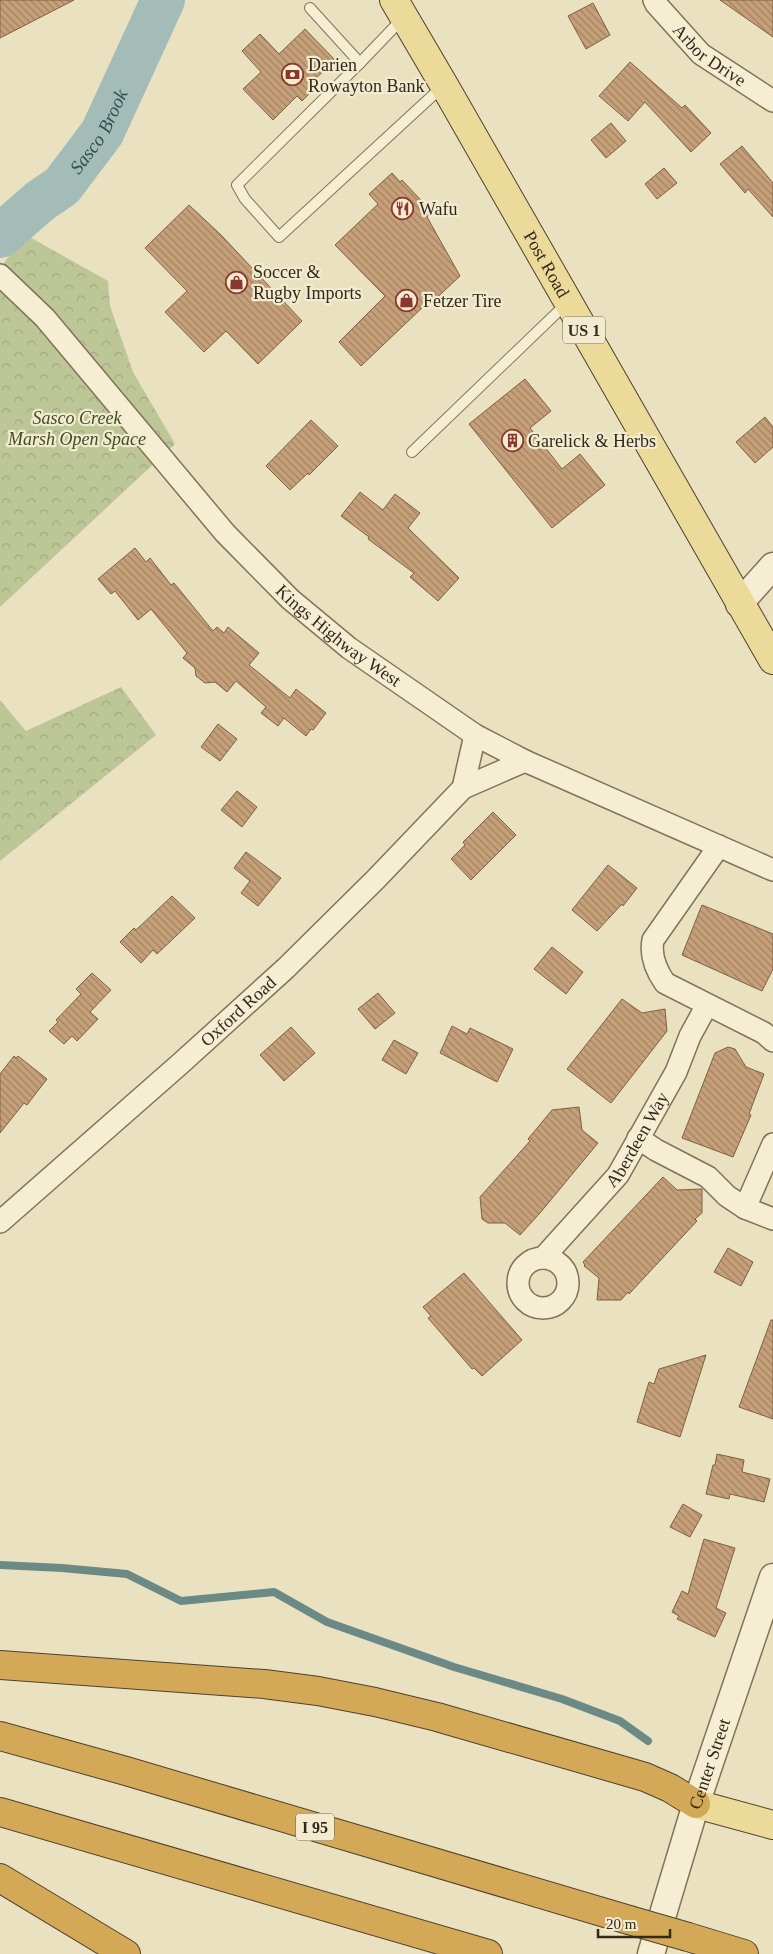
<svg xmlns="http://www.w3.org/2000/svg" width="773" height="1954" font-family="'Times New Roman',serif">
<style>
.forest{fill:url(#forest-crowns)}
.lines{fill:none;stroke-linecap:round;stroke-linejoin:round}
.stream{stroke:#6b8985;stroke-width:8}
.river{stroke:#a3bcb7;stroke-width:44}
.building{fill:url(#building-back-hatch);stroke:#7f6042}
.service-casing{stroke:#81735a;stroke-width:12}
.minor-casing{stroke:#81735a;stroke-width:24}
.tertiary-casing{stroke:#81735a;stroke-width:29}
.primary-casing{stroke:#4f412e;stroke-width:30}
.motorway-casing{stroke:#4f412e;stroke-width:30}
.service{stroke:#f5eed3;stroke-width:10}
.minor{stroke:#f5eed3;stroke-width:21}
.tertiary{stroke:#f5eed3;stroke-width:26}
.primary{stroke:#ebda9a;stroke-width:28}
.motorway{stroke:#d3a957;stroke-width:28}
.motorway-bridge-casing{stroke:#4f412e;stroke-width:30;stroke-linecap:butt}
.motorway-bridge{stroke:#d3a957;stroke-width:28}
.labels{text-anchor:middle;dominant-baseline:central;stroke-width:4.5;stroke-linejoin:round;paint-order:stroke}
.shield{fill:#f2ebcf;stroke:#6c6352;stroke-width:1}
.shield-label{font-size:16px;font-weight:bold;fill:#32291d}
.street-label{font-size:18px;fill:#32291d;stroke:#f2ebcf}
.poi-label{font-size:18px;fill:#32291d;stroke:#f2ebcf;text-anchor:start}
.park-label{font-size:18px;font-style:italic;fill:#3f4d25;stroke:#f2ebcf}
.water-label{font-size:19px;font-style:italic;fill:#2d5051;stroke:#f2ebcf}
</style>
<defs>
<pattern id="forest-crowns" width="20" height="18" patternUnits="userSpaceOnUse" patternTransform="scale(1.25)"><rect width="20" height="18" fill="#bcc696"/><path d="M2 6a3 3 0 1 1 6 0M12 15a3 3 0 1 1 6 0" fill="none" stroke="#a2aa81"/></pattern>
<pattern id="building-back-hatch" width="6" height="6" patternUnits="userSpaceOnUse" patternTransform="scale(1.25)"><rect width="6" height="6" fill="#c5a079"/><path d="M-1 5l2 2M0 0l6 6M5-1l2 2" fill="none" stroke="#a18263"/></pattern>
</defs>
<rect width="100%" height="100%" fill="#eae1c1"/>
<g class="forest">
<polygon points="24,234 108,281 110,306 133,372 175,444 0,607 0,269"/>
<polygon points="121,687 156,735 0,861 0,700 26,731"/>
</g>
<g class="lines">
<polyline class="stream" points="0,1565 62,1568 127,1574 181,1601 274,1592 327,1622 454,1667 562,1699 620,1721 648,1741"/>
<path class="river" id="s1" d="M0,236L40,201L62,186L102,133L163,0"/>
</g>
<g class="building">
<polygon points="0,0 74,0 0,38"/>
<polygon points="720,0 773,0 773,37"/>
<polygon points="593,3 610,35 586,49 568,16"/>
<polygon points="305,29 335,60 311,83 315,88 302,101 297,96 273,120 243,89 261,72 242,51 260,34 279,54"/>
<polygon points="630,62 682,108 685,105 711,133 691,152 645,102 628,121 599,96"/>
<polygon points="611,123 626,141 606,158 591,140"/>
<polygon points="742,146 773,183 773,217 748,189 745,193 720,164"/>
<polygon points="664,168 677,183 657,199 645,184"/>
<polygon points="392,173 400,182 402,180 432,212 427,217 460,276 426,308 424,306 361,366 339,342 385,296 335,245 378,204 369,194"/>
<polygon points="189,205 221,235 302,321 258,364 226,331 204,352 165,312 187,291 145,248"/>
<polygon points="525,379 551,411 530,428 562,469 580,454 605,485 552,528 469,424"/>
<polygon points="765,417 773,427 773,447 755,463 736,442"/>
<polygon points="311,420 338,446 309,475 308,473 290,490 266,466"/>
<polygon points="360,492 383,510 395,494 420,513 408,528 459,578 438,601 410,577 414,573 368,539 369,537 341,516"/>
<polygon points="135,548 146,562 150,558 171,585 174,583 213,631 217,627 224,633 228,627 259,653 249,665 290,698 296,689 326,713 313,730 311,729 306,736 284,718 278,726 261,713 266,707 236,681 227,692 215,682 205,683 196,676 195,668 183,658 187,653 151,609 138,620 115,591 111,594 98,579"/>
<polygon points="218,724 237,739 220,761 201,747"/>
<polygon points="237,791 257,807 242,827 221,810"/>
<polygon points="493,812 516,835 471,880 451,859 465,845 463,842"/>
<polygon points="246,852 281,878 258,906 241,893 250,881 234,868"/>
<polygon points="608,865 637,888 623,906 622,904 597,931 572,910"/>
<polygon points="172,896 195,918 157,954 153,950 141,963 120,942 134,928 136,930"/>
<polygon points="702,905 773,934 773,969 762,991 682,955"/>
<polygon points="552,947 583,972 566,994 534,969"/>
<polygon points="92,973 111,990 90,1012 98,1019 77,1041 72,1036 64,1044 49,1031 58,1022 56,1020 81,994 76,989"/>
<polygon points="378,993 395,1013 375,1029 358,1009"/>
<polygon points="622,999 642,1013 665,1009 667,1031 611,1103 567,1069"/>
<polygon points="452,1026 467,1034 470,1028 513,1049 497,1082 440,1053"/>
<polygon points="291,1027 315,1053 284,1081 260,1055"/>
<polygon points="394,1040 418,1053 406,1074 382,1060"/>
<polygon points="728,1047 735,1049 746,1067 764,1074 749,1114 751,1115 733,1157 682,1138 715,1053"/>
<polygon points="14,1056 16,1058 18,1056 47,1079 27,1105 24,1103 0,1133 0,1074"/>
<polygon points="579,1107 582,1130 598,1143 540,1213 520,1235 505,1223 488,1223 482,1219 480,1197 530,1141 528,1139 552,1110"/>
<polygon points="663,1177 677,1190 702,1189 702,1213 695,1219 697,1221 629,1294 628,1292 621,1300 597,1300 599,1278 584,1266 585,1265 583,1262"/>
<polygon points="728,1248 753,1262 741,1286 714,1272"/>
<polygon points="464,1273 522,1340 482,1376 474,1368 472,1369 428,1318 431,1316 423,1307"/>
<polygon points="771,1320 773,1320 773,1419 739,1407"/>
<polygon points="706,1355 680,1437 637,1422 649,1382 654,1384 659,1369"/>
<polygon points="717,1454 744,1460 742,1472 770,1479 764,1502 730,1494 729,1499 706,1494 713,1465 715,1465"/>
<polygon points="683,1504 702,1515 690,1537 670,1527"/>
<polygon points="704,1539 735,1548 716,1608 726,1613 715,1637 677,1619 679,1616 672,1612 682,1591 688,1594"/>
</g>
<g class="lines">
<defs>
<g id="service">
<polyline points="310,8 360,63"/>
<polyline points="403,18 358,65 237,185 245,199 279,237 443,86"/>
<polyline points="412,452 567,303"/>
</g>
<g id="minor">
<path id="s2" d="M654,0L656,4L701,54L773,101"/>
<path id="s3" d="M0,275L45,318L225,533L290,599L349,648L475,735L525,761L773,870"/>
<polyline points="463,788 525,761"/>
<path d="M719,846L653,940C650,955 656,970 665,983L764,1033L773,1041"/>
<polyline points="638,1138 656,1150 708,1177 727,1196 745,1208 773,1219"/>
<polyline points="745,1208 773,1144"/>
<path id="s4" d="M0,1222L180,1064L286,968L376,879L463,788L475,735"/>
<path id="s5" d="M543,1258L618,1175L676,1072L690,1036L707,1005"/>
<circle cx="543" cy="1283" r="25"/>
</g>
<g id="tertiary">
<polyline points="739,604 773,566"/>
<path id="s6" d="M651,1954L696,1804L773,1577"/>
</g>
<g id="primary">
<path id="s7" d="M394,0L444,85L773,660"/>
<polyline points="696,1804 773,1825"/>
</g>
<g id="motorway">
<polyline points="0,1665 264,1684 318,1691 375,1702 437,1717 645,1777 670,1788 696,1804"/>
<polyline points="0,1736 126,1771 629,1920"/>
<polyline points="0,1812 488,1954"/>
<polyline points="0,1878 126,1954"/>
<polyline points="688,1937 744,1954"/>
</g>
</defs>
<use href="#service" class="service-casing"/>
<use href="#minor" class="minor-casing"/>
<use href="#tertiary" class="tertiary-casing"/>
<use href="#primary" class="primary-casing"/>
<use href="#motorway" class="motorway-casing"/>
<use href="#service" class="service"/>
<use href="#minor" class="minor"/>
<use href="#tertiary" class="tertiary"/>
<use href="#primary" class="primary"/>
<use href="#motorway" class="motorway"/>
<defs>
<polyline id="motorway-bridge" points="629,1920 688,1937"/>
</defs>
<use href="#motorway-bridge" class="motorway-bridge-casing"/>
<use href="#motorway-bridge" class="motorway-bridge"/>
</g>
<defs>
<symbol id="bank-ring" viewBox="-11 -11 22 22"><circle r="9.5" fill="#f2ebcf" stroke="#8b372f" stroke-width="1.5"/><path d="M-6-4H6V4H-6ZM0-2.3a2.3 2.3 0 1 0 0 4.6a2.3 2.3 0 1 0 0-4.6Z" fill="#8b372f"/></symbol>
<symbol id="restaurant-ring" viewBox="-11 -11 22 22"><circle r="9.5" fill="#f2ebcf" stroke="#8b372f" stroke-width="1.5"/><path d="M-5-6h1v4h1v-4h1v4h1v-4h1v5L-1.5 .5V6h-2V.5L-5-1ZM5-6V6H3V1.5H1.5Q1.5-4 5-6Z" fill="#8b372f"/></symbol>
<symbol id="shop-ring" viewBox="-11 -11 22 22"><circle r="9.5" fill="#f2ebcf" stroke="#8b372f" stroke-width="1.5"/><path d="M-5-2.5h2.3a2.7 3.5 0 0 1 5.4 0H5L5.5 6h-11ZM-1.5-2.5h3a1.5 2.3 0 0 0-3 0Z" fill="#8b372f"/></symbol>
<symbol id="building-ring" viewBox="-11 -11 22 22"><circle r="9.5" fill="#f2ebcf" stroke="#8b372f" stroke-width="1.5"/><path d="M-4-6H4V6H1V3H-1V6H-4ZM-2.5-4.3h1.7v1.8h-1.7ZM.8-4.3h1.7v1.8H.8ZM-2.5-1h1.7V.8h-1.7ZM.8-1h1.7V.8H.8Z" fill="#8b372f"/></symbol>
</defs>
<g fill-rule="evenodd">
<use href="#bank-ring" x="280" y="62" width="25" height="25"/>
<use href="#restaurant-ring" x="390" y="196" width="25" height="25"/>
<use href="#shop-ring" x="224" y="270" width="25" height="25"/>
<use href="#shop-ring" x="394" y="288" width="25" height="25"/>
<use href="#building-ring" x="500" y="428" width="25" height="25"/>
</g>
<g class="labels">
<g class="shield">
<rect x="563" y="316.5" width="42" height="27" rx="4"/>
<rect x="296" y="1813.5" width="38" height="27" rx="4"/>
</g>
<g class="shield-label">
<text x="584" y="330">US 1</text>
<text x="315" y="1827">I 95</text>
</g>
<g class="street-label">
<text stroke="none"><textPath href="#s2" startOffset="79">Arbor Drive</textPath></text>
<text stroke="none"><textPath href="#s7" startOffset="305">Post Road</textPath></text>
<text stroke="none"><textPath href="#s3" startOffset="496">Kings Highway West</textPath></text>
<text stroke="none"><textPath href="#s4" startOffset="318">Oxford Road</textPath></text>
<text stroke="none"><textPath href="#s5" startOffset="152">Aberdeen Way</textPath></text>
<text stroke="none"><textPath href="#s6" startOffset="199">Center Street</textPath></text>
</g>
<g class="poi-label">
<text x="308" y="65">Darien<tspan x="308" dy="21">Rowayton Bank</tspan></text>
<text x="419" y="209">Wafu</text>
<text x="253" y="272">Soccer &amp;<tspan x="253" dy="21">Rugby Imports</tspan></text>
<text x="423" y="301">Fetzer Tire</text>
<text x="528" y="441">Garelick &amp; Herbs</text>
</g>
<g class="park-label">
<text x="77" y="418">Sasco Creek<tspan x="77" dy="21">Marsh Open Space</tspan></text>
</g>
<g class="water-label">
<text stroke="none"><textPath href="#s1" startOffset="146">Sasco Brook</textPath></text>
</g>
</g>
<path d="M598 1929v8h72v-8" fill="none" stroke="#32291d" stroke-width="2.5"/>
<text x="606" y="1929" font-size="15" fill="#32291d" stroke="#f2ebcf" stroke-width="4" paint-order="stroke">20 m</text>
</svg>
